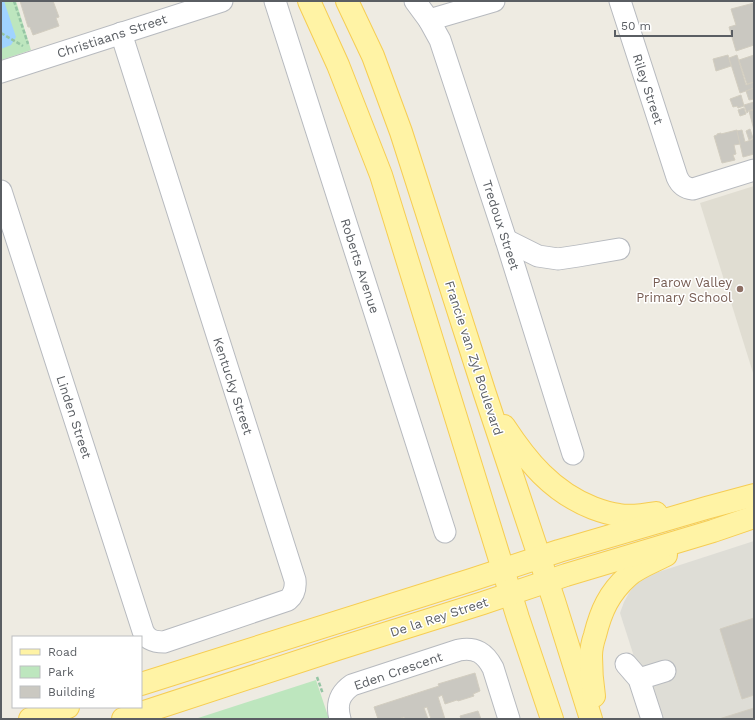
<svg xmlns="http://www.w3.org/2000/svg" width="755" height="720" font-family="'Work Sans',sans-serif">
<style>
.industrial{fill:#deddd6}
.education{fill:#e0ddd2}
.green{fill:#bde6be}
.water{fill:#a0d3ff}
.building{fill:#cac8c1;stroke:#d2cdc0}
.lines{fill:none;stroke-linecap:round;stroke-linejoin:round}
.minor-casing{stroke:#b7babf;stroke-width:23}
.major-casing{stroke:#f6cd53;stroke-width:24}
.path{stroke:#95c5a4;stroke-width:2.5;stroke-dasharray:4 2;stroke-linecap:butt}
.minor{stroke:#fff;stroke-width:21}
.major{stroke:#fff3a5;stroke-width:22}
.education-dot{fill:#8d6e63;stroke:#fff;stroke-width:1.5}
.labels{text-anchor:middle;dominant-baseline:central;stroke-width:3;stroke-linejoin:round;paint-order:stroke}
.street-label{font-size:13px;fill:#5a5e63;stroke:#fff}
.education-label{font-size:13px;fill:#785e54;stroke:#fff;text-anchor:end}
</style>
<rect width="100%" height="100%" fill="#eeebe2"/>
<polygon class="industrial" points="754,541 754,719 654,719 620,613 624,602 629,593 634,586 641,580 649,575"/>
<polygon class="education" points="754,186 754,376 700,203"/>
<g class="green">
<polygon points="1,1 16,1 31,50 1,60"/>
<polygon points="316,680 329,719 195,719"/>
</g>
<polygon class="water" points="1,1 4,1 16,37 11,45 1,49"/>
<g class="building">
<polygon points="20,1 53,1 59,17 56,18 59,26 33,35 30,27 28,27"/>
<polygon points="754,3 754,45 736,51 729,27 736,25 731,9"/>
<polygon points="728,55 731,66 716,71 713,59"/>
<polygon points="737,55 746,85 754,82 754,88 740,93 729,58"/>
<polygon points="754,55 754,82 747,84 739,60"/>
<polygon points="754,88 754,99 749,100 746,91"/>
<polygon points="741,95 744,106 738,108 737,106 733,107 730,99"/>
<polygon points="754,102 754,109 748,111 748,112 747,113 744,105"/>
<polygon points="744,108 746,114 740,116 738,110"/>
<polygon points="754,110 754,130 749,111"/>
<polygon points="750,129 753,138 749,140 746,131"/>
<polygon points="737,130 740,144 734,145 736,154 733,155 735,160 722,163 714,136 717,135 717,134 721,133 721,134"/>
<polygon points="742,130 745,142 754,139 754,154 743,157 737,131"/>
<polygon points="754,618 754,695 742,699 720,629"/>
<polygon points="475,673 480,691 473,694 474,696 458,701 457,700 445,704 442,695 438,697 445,719 431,719 427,707 424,708 428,719 405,719 404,717 398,719 378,719 374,707 439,686 438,684"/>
<polygon points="754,708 754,719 719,719"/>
<polygon points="478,711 481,719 461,719 460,716"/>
</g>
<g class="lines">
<defs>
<g id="minor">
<polyline points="275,1 445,532"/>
<polyline points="415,1 429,20 440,40 506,240 573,454"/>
<path d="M620,1L677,177C680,184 684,188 693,189L754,170"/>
<polyline points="429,20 494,1"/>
<polyline points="1,72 222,1"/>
<path d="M1,191L143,631C147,640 154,642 164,642L288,600C294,595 296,589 295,580L121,33"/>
<polyline points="506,240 538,256 558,259 578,256 619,249"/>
<polyline points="626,664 639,679 652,719"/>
<polyline points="639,679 665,671"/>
<path d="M340,719C336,704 339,694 352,685L459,650C476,647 485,653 493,668L509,719"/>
</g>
<g id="major">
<polyline points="309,1 338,65 381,175 518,618 552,719"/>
<polyline points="347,1 373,56 401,132 485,394 554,601 591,719"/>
<path d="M504,426C527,461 552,492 593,508C601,511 610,514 619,515C631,517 644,515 656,513"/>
<polyline points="141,684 471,580 559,551 706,508 754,495"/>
<path d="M594,696C592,683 591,669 591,656C591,649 593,641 595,635C601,611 609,593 628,576C638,567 653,562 666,555"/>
<polyline points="30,719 68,707"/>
<polyline points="123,719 337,649 483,603 566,575 713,531 754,517"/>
</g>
</defs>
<use href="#minor" class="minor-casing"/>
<use href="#major" class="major-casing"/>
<g class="path">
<polyline points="14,1 28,44"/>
<polyline points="1,33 23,46"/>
<polyline points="317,677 323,694"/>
</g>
<use href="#minor" class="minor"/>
<use href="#major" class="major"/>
</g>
<circle class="education-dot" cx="740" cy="289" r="4"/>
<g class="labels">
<g class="street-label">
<text transform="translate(112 36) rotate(-18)">Christiaans Street</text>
<text transform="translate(648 89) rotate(72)">Riley Street</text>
<text transform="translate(501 225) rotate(72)">Tredoux Street</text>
<text transform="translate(360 266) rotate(72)">Roberts Avenue</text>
<text transform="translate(474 358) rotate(72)">Francie van Zyl Boulevard</text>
<text transform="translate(233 386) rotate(72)">Kentucky Street</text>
<text transform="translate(74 417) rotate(72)">Linden Street</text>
<text transform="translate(439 617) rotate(-18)">De la Rey Street</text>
<text transform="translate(398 671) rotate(-19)">Eden Crescent</text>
</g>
<g class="education-label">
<text x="732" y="282">Parow Valley<tspan x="732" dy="15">Primary School</tspan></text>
</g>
</g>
<rect width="755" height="720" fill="none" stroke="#5a5e63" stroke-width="4"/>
<rect x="12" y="636" width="130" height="72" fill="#ffffff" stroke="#bdbfc1"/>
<rect x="20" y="649" width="20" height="6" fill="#fff3a5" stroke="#bdbfc1"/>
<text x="48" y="656" font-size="12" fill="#5a5e63">Road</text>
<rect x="20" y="666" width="20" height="12" fill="#bde6be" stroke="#bdbfc1"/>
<text x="48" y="676" font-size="12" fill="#5a5e63">Park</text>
<rect x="20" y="686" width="20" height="12" fill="#cac8c1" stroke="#bdbfc1"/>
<text x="48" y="696" font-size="12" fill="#5a5e63">Building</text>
<path d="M615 30v6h117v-6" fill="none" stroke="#5a5e63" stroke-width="2"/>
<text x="621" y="30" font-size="12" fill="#5a5e63" stroke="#ffffff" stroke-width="3" paint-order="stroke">50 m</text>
</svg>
